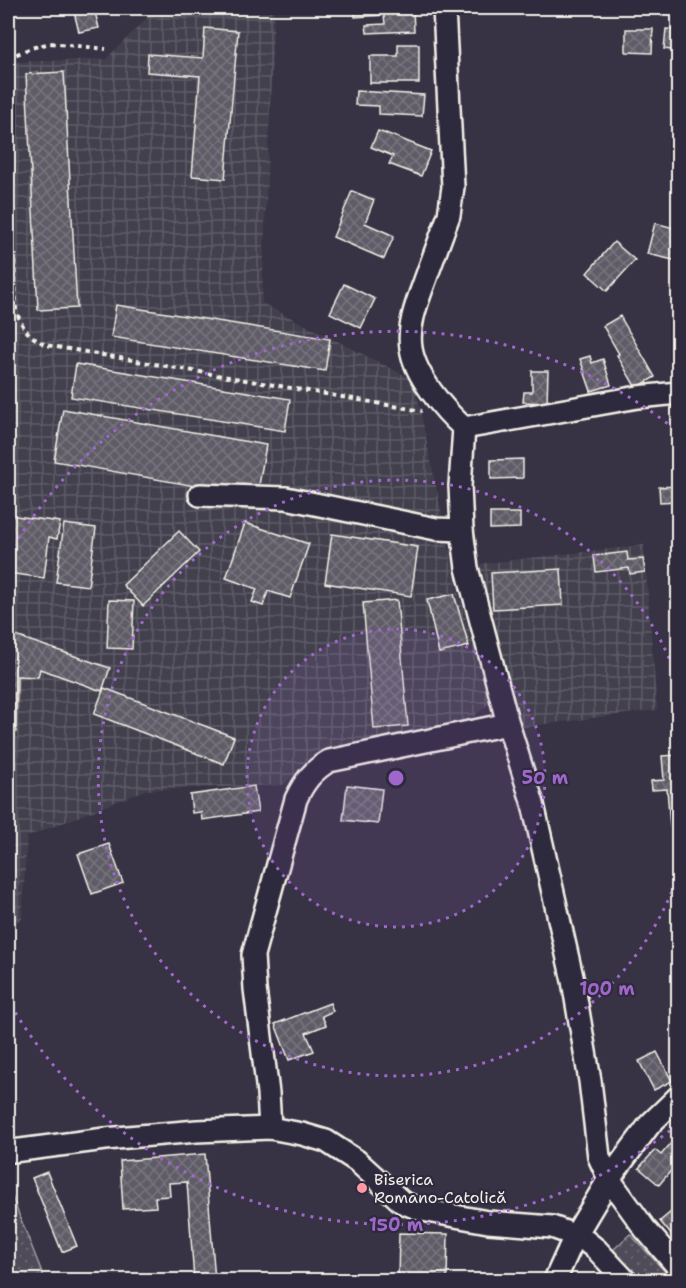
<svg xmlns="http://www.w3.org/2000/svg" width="686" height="1288" font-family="'Shantell Sans',sans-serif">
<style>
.industrial{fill:url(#industrial-grid)}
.grass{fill:url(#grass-dots);stroke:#a29ea0;stroke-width:1.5}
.building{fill:url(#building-cross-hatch);stroke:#f4f1e8;stroke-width:1.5}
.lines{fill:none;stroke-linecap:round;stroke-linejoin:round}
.minor-casing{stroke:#f4f1e8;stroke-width:26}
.path{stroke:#f4f1e8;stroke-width:4;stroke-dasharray:4.5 4.5;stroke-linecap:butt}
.minor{stroke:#2f2a3d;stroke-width:21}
.ring{fill:none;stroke:#9f67cb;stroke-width:3;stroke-dasharray:3 6}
.poi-dot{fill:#ff9aa2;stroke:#2f2a3d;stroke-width:2}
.labels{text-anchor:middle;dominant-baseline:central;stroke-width:4.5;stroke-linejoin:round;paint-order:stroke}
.poi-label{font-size:16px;fill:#f4f1e8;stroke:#2f2a3d;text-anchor:start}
.centre{fill:#9f67cb;stroke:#2f2a3d;stroke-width:3}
.ring-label{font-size:18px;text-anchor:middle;font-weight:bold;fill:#9f67cb;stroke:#2f2a3d;stroke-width:4.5;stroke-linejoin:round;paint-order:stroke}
</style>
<defs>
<pattern id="industrial-grid" width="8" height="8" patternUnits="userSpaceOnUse" patternTransform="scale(1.5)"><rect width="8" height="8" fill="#433f4e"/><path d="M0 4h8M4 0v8" fill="none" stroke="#5f5b68"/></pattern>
<pattern id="grass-dots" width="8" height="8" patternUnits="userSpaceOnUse" patternTransform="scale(1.5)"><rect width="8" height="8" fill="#504b59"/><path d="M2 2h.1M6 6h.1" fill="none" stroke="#6a6571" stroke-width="1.8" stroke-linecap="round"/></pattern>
<pattern id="building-cross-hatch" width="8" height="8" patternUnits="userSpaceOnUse" patternTransform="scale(1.5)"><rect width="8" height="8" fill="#5f5c67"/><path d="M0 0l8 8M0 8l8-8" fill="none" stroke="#77747d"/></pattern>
</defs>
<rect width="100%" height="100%" fill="#373244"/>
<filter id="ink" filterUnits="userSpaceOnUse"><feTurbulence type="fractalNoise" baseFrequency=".0167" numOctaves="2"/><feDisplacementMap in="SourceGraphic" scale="12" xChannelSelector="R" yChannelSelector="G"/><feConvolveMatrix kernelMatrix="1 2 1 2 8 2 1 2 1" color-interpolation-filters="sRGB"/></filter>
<g filter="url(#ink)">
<g class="industrial">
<polygon points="157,8 274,8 262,303 414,380 457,587 490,703 468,721 313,756 284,785 146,790 27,837 22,919 8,926 8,62 106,59"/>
<polygon points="644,545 657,710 523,727 478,564"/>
</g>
<g class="grass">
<polygon points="8,1187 45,1280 8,1280"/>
<polygon points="630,1234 673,1280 641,1280 613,1250"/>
</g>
<g class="building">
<polygon points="73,8 94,8 99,28 79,32"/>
<polygon points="355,8 413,8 414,31 367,33 366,25 385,24 384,15 355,17"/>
<polygon points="205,28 238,31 225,179 192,176 200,76 147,72 148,54 203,58"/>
<polygon points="626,29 653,29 652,53 626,52"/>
<polygon points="666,29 678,30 678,51 664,49"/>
<polygon points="398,44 419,44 419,83 370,83 370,56 398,56"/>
<polygon points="64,72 77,308 38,310 26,74"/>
<polygon points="356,91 424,95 422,116 379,114 379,106 355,105"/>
<polygon points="378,131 386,134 386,133 431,151 421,176 389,164 393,156 371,147"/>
<polygon points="352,191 374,200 365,223 394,236 384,259 333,237"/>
<polygon points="655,223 678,229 678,261 647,254"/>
<polygon points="614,242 635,260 607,291 587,273"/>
<polygon points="344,284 375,299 361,328 330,313"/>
<polygon points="116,305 330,339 325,371 111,337"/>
<polygon points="620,316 655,377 636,388 617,355 619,354 603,326"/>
<polygon points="590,356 592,363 603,359 611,385 591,391 580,359"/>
<polygon points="76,364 290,399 285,431 71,397"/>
<polygon points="532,371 548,371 547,403 523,402 524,392 532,392"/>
<polygon points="63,409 266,445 257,497 54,461"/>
<polygon points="523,459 523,478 491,479 491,460"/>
<polygon points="678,486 678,501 660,502 659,487"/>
<polygon points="490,513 520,513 520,528 490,529"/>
<polygon points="8,515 60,522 57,539 49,537 44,578 8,573"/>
<polygon points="245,523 309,544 290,598 268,591 263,606 252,602 257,589 226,578"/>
<polygon points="64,524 96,528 88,586 56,582"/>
<polygon points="179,531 199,552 143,606 123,585"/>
<polygon points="332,534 418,547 411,596 325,583"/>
<polygon points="627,552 628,560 643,559 645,572 630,574 629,568 596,572 594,556"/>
<polygon points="561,569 563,605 493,609 491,573"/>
<polygon points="454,594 469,646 439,653 427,600"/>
<polygon points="109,600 134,601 132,649 107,648"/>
<polygon points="397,600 408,726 374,729 363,603"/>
<polygon points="8,636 16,636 110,668 102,691 40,669 38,677 17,676 16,732 8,732"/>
<polygon points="104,688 234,737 224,764 94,714"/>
<polygon points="678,755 678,825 670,826 667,789 652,790 651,781 664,780 662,756"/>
<polygon points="347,785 382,789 378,824 343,820"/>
<polygon points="254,786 258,812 202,820 201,812 192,813 190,795"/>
<polygon points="109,844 123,883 92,894 78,854"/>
<polygon points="330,1003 333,1011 322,1016 326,1025 306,1033 314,1051 289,1060 275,1024"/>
<polygon points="657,1052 672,1081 654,1090 639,1061"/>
<polygon points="672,1142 678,1148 678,1162 659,1185 639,1168 655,1150 661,1155"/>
<polygon points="205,1154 215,1280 194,1280 187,1182 169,1183 170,1196 155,1197 156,1207 123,1209 120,1161"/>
<polygon points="47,1172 77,1246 62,1252 32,1178"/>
<polygon points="678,1206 678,1243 660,1221"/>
<polygon points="399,1233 448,1234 447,1280 398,1280"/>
</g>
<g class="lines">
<defs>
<g id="minor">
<path d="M444,8L453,187L449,215C442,234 435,253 428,272C420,295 407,323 411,348C415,376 444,410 464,428"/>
<polyline points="464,428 460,486 462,530 467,568 508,724 533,804 573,981 590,1081 599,1157 609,1179 645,1229 678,1267"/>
<polyline points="464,428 638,397 678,393"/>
<polyline points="200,495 286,498 436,529 462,530"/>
<path d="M270,1128L268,1093L255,989L253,955L296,799C304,782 313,770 329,761L508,724"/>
<polyline points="13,1151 105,1139 197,1131 270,1128 302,1134 326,1141 357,1161 402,1202 422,1210 488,1222 552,1227 582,1238 597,1250 625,1280"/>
<polyline points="555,1280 575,1236 609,1179 650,1124 678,1097"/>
</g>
</defs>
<use href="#minor" class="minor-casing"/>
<g class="path">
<polyline points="8,58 31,48 50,43 106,49"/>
<path d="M8,90L16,311C24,330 27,335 46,345L422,411"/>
</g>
<use href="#minor" class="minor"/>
</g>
</g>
<circle cx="396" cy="778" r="149" fill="#9f67cb" fill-opacity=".12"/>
<g class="ring">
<circle cx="396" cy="778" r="149"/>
<path d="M678 875A298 298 0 1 1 678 681"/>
<path d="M677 1125A447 447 0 0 1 9 1002M9 554A447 447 0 0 1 677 431"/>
</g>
<circle class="poi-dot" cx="362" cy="1188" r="6"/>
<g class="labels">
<g class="poi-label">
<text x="374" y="1179">Biserica<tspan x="374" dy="18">Romano-Catolică</tspan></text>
</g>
</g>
<circle cx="396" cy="778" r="9" class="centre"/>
<g class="ring-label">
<text x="545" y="784">50 m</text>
<text x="607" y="995">100 m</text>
<text x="396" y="1231">150 m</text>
</g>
<rect width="686" height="1288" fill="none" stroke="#2f2a3d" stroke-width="30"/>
<rect x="15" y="15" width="656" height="1258" fill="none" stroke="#f4f1e8" stroke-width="2" filter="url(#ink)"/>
</svg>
